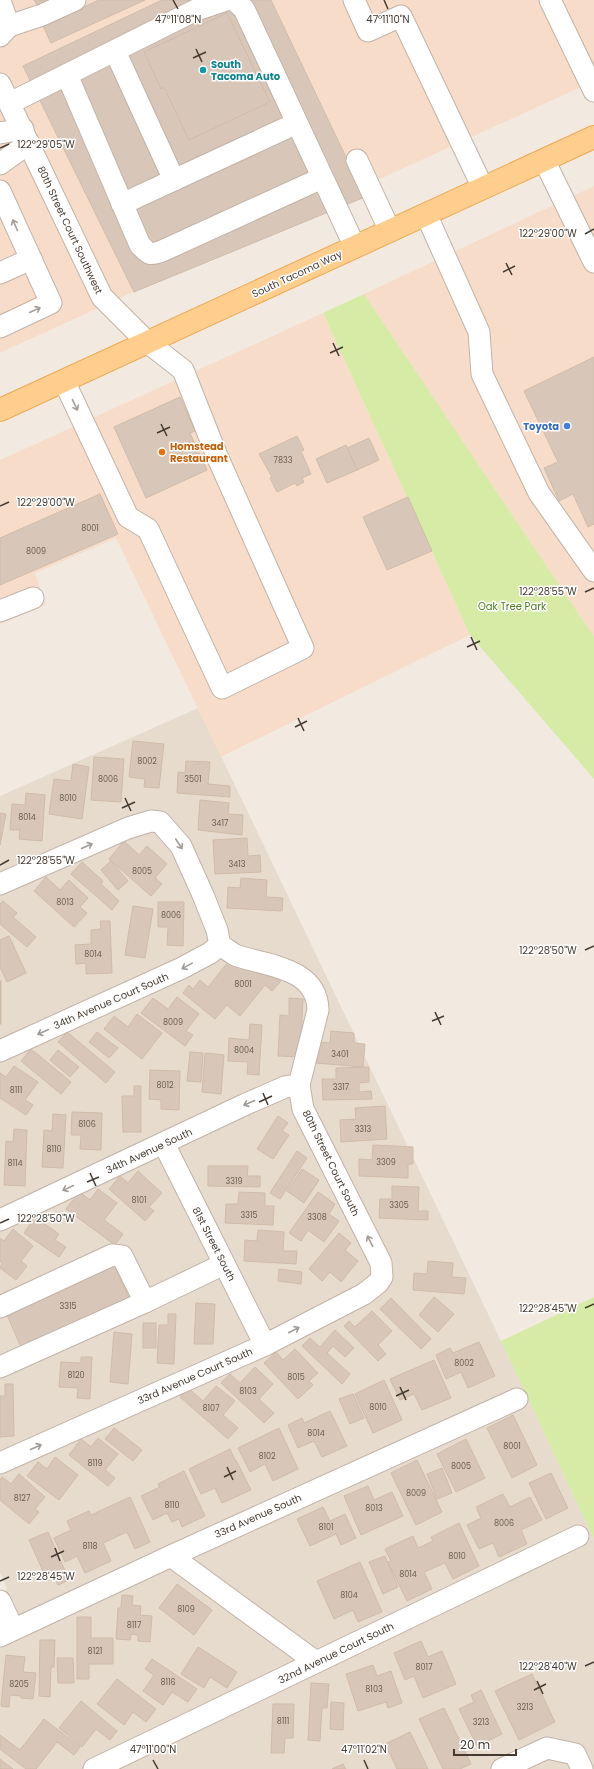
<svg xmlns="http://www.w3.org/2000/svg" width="594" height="1769" font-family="Poppins,sans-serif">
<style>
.residential{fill:#e7dbce}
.commercial{fill:#f7ddc9}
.green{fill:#d6eba5}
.building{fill:#d8c7b8;stroke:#d0bba8}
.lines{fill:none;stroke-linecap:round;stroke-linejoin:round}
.minor-casing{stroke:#c1b3a6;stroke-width:23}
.major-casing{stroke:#eda953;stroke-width:24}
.minor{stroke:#fff;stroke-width:21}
.major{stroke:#ffce8d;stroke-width:22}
.oneway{stroke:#a29c98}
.ticks{fill:none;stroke:#443a31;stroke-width:1.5}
.culture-dot{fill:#0f9aa8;stroke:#fff;stroke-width:1.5}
.shop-dot{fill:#3f7fe0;stroke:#fff;stroke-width:1.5}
.food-dot{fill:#e8710a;stroke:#fff;stroke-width:1.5}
.labels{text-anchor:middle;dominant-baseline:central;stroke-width:3;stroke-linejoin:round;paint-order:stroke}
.number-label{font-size:8px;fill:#695d53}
.culture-label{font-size:10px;font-weight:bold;fill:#0d838f;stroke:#fff;text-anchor:start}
.street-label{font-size:10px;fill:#443a31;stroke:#fff}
.shop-label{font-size:10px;font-weight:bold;fill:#366cbe;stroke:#fff;text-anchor:end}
.food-label{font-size:10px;font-weight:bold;fill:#c56008;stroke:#fff;text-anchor:start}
.park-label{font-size:10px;fill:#4f7921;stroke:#fff}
.ticks-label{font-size:10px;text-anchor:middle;fill:#443a31;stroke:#fff;stroke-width:3;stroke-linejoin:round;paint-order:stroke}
</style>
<rect width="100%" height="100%" fill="#f2eae1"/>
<polygon class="residential" points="198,708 501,1341 594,1539 594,1769 0,1769 0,1593 7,1589 0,1573 0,796"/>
<g class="commercial">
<polygon points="0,0 594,0 594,81 0,353"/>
<polygon points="594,186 594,637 364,294"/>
<polygon points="323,313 470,635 221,757 116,538 35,573 46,605 0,624 0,460"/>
</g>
<g class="green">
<polygon points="364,294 594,637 594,779 470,635 323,313"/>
<polygon points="594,1297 594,1539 501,1341"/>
</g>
<g class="building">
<polygon points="34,0 47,0 37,5"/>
<polygon points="99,0 145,0 51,43 43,26"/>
<polygon points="162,0 271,0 365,197 134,292 23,66"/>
<polygon points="227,13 270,102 189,140 164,87 161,89 144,52"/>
<polygon points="594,357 594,524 588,527 573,494 559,501 544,468 558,462 524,391"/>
<polygon points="180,397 195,431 190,433 207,470 146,498 114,427"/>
<polygon points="297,436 304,450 301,451 311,474 302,478 304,482 297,486 295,483 277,492 270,478 272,477 259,454"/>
<polygon points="369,438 379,460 357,470 347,448"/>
<polygon points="346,445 357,470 327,483 316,459"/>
<polygon points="100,494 118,534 0,585 0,538"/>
<polygon points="408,497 432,551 387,570 363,517"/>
<polygon points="133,741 164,744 159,788 144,787 145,779 129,777"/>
<polygon points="94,757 124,759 121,802 91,800"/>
<polygon points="186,761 210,762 208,784 230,786 230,797 177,793 178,772 185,773"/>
<polygon points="73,764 89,767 82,819 49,814 54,779 71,781"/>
<polygon points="26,793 45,795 42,841 19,839 20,830 10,830 12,804 25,805"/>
<polygon points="200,800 229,803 228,814 243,815 242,835 198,830"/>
<polygon points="0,813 6,814 0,845"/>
<polygon points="247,838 248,856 260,855 261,872 215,874 213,840"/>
<polygon points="124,841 139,855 147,846 167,864 155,878 162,884 151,896 109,859"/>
<polygon points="111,861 128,881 118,890 101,870"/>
<polygon points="82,862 103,881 101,884 119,901 112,910 71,874"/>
<polygon points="46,877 60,890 69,880 88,898 80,907 87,913 74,927 34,891"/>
<polygon points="241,878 267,880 266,897 283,898 282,911 227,908 228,887 240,888"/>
<polygon points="3,901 17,913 13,917 36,937 27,947 0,924 0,904"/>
<polygon points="158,902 184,902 183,946 167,945 168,927 158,927"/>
<polygon points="133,906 153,909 145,958 125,955"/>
<polygon points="100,921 110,921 112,973 86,974 86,963 76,964 75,945 91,944 91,930 101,929"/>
<polygon points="9,936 26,973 7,982 0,967 0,940"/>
<polygon points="233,956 257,961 281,981 272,991 265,985 240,1016 227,1005 215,1019 183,993 189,985 193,989 200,980 208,987"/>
<rect x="0" y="981" width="1" height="43"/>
<polygon points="177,997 199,1014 186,1031 193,1035 185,1046 141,1013 153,998 168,1009"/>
<polygon points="289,998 303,999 300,1057 278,1056 280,1015 289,1016"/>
<polygon points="137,1014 162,1033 142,1059 104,1029 114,1016 128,1027"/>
<polygon points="250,1024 262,1025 259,1075 247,1074 248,1062 228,1061 229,1038 249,1040"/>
<polygon points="331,1031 354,1033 354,1043 365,1044 363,1067 316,1063 317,1042 330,1043"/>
<polygon points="67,1032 115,1072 106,1083 58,1042"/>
<polygon points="97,1032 118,1048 109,1058 89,1042"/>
<polygon points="31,1049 71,1082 61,1094 21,1061"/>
<polygon points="58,1050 79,1067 70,1077 50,1060"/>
<polygon points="190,1052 203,1053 201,1082 187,1081"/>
<polygon points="205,1053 224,1055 221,1094 202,1092"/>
<polygon points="14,1066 38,1082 25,1100 33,1105 26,1115 0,1098 0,1073 6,1077"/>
<polygon points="369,1067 369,1082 359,1083 359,1092 371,1091 372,1099 323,1100 322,1079 336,1079 336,1068"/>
<polygon points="150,1070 180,1071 179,1110 161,1109 161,1100 149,1099"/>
<polygon points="134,1086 141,1086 141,1132 123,1132 122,1096 134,1096"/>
<polygon points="385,1106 387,1139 341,1142 340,1120 356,1119 355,1108"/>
<polygon points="72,1112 102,1113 101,1150 80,1149 81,1135 71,1135"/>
<polygon points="53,1114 66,1115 63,1168 42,1167 44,1130 52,1131"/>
<polygon points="278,1116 288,1123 282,1131 289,1135 273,1159 257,1149"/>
<polygon points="14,1129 27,1130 25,1186 4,1185 6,1141 13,1142"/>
<polygon points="373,1145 413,1147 413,1164 408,1164 408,1178 359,1176 359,1159 372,1160"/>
<polygon points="297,1151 307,1158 280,1199 270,1193"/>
<polygon points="208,1166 248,1166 247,1176 260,1176 260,1187 208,1186"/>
<polygon points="302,1169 319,1180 304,1203 287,1191"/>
<polygon points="138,1171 162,1193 149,1207 154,1211 145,1221 109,1189 120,1176 128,1183"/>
<polygon points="392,1186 419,1187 418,1211 428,1211 428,1220 379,1218 380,1199 392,1199"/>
<polygon points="98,1189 117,1203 104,1220 123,1234 115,1245 66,1209 79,1192 90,1200"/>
<polygon points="239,1192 265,1193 265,1206 274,1206 273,1225 225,1223 226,1204 238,1204"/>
<polygon points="318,1192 335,1204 329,1214 339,1221 324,1242 308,1230 301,1241 289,1233"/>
<polygon points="35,1217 59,1234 55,1240 66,1247 59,1257 24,1233"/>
<polygon points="13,1229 33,1246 21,1261 27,1266 16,1280 0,1268 2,1263 0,1261 0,1238 4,1241"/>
<polygon points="258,1230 284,1232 283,1251 297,1251 296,1264 244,1261 245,1240 257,1241"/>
<polygon points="339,1233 351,1243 345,1250 358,1261 341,1282 330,1272 322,1281 309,1269"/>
<polygon points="112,1261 131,1302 23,1352 5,1310"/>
<polygon points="428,1261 453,1263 452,1277 466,1278 464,1294 413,1290 414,1273 427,1274"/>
<polygon points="279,1269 302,1272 301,1284 278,1281"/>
<polygon points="434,1297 454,1314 438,1332 419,1315"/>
<polygon points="391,1298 431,1339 421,1349 380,1309"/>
<polygon points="196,1303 215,1304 213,1344 194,1344"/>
<polygon points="372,1311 392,1331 378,1345 386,1354 378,1361 344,1326 349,1321 355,1327"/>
<polygon points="168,1314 176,1314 174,1364 157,1363 159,1325 168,1325"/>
<rect x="143" y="1323" width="13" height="25"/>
<polygon points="335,1330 354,1348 345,1357 333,1346 327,1353 350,1374 342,1384 302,1346 310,1338 320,1347"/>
<polygon points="114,1332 132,1334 128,1384 110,1382"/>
<polygon points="479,1342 495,1376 468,1388 461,1372 446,1379 436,1355 450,1348 453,1353"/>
<polygon points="295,1349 318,1373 309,1381 313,1385 298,1399 264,1363 276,1352 283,1360"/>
<polygon points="81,1357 92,1357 90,1399 77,1398 78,1388 59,1387 61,1362 81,1363"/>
<polygon points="434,1360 451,1398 422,1410 414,1394 400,1400 390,1379"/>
<polygon points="255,1367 273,1384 259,1399 274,1413 264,1423 221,1383 230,1374 240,1383"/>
<polygon points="384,1380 402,1420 373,1433 355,1394"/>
<polygon points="5,1384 13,1384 14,1436 0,1437 0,1396 5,1396"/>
<polygon points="216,1386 235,1401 223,1415 238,1428 228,1439 180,1397 188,1388 203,1401"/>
<polygon points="353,1394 364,1418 350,1424 339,1399"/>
<polygon points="330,1411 347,1446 322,1457 314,1441 298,1448 288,1425 302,1418 304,1423"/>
<polygon points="513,1415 537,1465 512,1478 487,1428"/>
<polygon points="114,1428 142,1450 133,1461 105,1439"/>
<polygon points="279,1428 298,1469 273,1481 265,1464 250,1472 238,1448"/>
<polygon points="98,1438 118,1454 105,1470 115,1478 108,1486 69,1455 81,1439 91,1447"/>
<polygon points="466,1439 485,1478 456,1492 437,1454"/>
<polygon points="230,1449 235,1460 236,1460 251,1490 222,1503 215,1488 201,1494 189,1469"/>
<polygon points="55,1457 78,1475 59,1500 27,1476 38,1462 47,1469"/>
<polygon points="417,1460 442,1512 416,1525 391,1473"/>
<polygon points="442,1468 452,1493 437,1499 427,1474"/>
<polygon points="184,1471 205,1516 182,1527 179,1519 172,1522 167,1513 153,1520 141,1496 160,1487 158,1484"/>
<polygon points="551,1473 568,1508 546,1519 529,1483"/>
<polygon points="19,1474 45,1497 35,1509 39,1512 29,1524 0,1500 0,1480 2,1477 11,1484"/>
<polygon points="368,1486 374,1500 392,1492 403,1516 361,1535 344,1496"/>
<polygon points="503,1494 510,1507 530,1497 542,1520 521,1530 527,1544 499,1557 493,1543 479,1549 467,1525 481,1518 476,1507"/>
<polygon points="130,1497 150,1542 135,1549 127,1532 103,1543 111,1561 85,1573 77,1556 65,1562 54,1538 71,1530 67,1521 89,1511 91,1515"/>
<polygon points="323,1507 330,1521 345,1514 356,1538 341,1545 336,1534 310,1546 297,1519"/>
<polygon points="459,1523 479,1566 453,1579 445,1563 424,1572 432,1589 407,1601 388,1562 391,1561 385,1549 413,1536 418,1548 433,1541 431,1537"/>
<polygon points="48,1532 69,1580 58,1585 54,1577 47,1580 29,1540"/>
<polygon points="385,1556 398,1587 383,1594 369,1562"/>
<polygon points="360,1562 382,1612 358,1622 353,1610 334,1619 317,1581"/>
<polygon points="177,1584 212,1610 194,1635 159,1608"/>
<polygon points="122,1595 133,1596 132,1605 141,1606 140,1615 152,1616 150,1642 138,1641 138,1635 131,1634 130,1640 116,1639 118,1608 121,1608"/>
<polygon points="77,1617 91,1617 91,1638 113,1638 113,1664 89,1664 89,1679 77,1679"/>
<polygon points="40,1640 55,1640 54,1667 51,1667 50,1697 39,1696"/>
<polygon points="421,1641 428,1657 442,1651 456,1684 423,1698 414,1676 405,1680 394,1653"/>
<polygon points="198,1647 237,1672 227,1688 210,1677 204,1688 181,1674"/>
<polygon points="6,1655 25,1657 23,1672 36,1673 33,1699 21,1698 21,1696 10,1695 9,1707 1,1706"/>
<polygon points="57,1658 73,1658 74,1683 58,1683"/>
<polygon points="152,1659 197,1689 188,1702 172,1692 163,1705 143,1691 154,1675 145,1669"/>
<polygon points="373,1665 377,1676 391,1671 402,1703 388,1708 386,1702 358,1711 346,1674"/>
<polygon points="532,1674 555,1722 519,1740 495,1691"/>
<polygon points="117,1679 156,1709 146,1722 133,1712 124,1725 97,1704"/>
<polygon points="311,1683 329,1684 327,1708 322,1708 320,1741 308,1740"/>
<polygon points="481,1690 502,1734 477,1746 459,1709 474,1702 471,1695"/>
<polygon points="81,1701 117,1731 110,1740 96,1729 82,1747 59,1728"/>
<polygon points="331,1702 344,1703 343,1730 330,1729"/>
<polygon points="273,1704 294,1704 293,1738 285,1738 284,1753 271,1753"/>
<polygon points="444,1708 471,1764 460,1769 443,1769 419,1719"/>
<polygon points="44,1719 80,1747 74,1755 57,1742 36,1769 26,1769 0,1749 0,1735 20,1750"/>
<polygon points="410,1732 428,1769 397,1769 385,1744"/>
<polygon points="0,1759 13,1769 0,1769"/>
<polygon points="343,1764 346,1769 332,1769"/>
</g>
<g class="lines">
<defs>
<g id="minor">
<polyline points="234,0 244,9 355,247"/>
<polyline points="354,0 368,31 401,16 483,188"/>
<polyline points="550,0 594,91"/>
<polyline points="0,1 9,26"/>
<polyline points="0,36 9,26 42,15 75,0"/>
<polyline points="115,51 174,180"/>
<path d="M67,75L140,245C149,254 149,256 162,251L322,178"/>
<polyline points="0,84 102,297 147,342 183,370 217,456 303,648 222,688 148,529 128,517 64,381"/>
<polyline points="10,103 196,10 226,0"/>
<polyline points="0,133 23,129"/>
<polyline points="357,160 390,231"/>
<polyline points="544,160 594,262"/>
<polyline points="0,164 29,143"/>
<polyline points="0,191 51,303 0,327"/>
<polyline points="122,204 297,123"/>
<polyline points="426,214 479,332 482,374 539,493 594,571"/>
<polyline points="0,273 31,259"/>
<polyline points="0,611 33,598"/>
<path d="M0,884L128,828L151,821L160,822L181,846L203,895L217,930L220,945C225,948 230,952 235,955C266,966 317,967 318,1010L299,1085L303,1109L381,1263L382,1277L378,1283L364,1294L265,1345L0,1463"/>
<polyline points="0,1051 182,968 210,953 220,945"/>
<polyline points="164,1144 265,1345"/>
<polyline points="0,1220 246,1104 285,1087 299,1085"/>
<polyline points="145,1302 224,1264"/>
<polyline points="0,1307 112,1255 122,1256 145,1302 0,1367"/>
<polyline points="171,1556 316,1662"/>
<polyline points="0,1601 13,1629"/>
<polyline points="0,1636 171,1556 517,1399"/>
<polyline points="94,1769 578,1536"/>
<polyline points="502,1769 547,1748 575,1754 582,1769"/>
</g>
<polyline id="major" points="0,410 594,137"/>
</defs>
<use href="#minor" class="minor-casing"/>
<use href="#major" class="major-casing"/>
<use href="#minor" class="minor"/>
<use href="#major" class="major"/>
</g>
<defs><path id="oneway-shaft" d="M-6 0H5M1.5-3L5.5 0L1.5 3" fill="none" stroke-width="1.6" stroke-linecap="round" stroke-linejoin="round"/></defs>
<g class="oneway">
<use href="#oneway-shaft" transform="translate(15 225) rotate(-114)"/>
<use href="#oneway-shaft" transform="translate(35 310) rotate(-25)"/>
<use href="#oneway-shaft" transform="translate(75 405) rotate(65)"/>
<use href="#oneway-shaft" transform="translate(179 844) rotate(57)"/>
<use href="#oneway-shaft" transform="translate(87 846) rotate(-24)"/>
<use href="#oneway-shaft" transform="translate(187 966) rotate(151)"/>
<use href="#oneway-shaft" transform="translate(43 1032) rotate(156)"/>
<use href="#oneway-shaft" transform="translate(249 1103) rotate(156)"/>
<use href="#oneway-shaft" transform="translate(68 1188) rotate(155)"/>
<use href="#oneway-shaft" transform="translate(370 1241) rotate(-117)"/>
<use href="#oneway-shaft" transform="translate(294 1330) rotate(-27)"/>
<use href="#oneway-shaft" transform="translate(36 1447) rotate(-24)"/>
</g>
<path class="ticks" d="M173,0L178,9M384,0L388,9M196,49L202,62M193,58L206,52M0,148L9,144M585,234L594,229M506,263L512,275M503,272L515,266M333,343L339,356M330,353L343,347M161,424L167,436M157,433L170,427M0,506L9,502M585,592L594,588M471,637L477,650M467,647L480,641M298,718L304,731M295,727L307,721M125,798L131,811M122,808L135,802M0,865L9,860M585,950L594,946M435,1012L441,1025M432,1021L444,1016M263,1093L268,1105M259,1102L272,1096M90,1173L96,1186M87,1182L99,1177M0,1223L9,1219M585,1308L594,1304M400,1387L406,1400M396,1396L409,1390M227,1467L233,1480M224,1477L236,1471M55,1548L60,1561M51,1557L64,1551M0,1581L9,1577M585,1666L594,1662M537,1681L543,1694M534,1690L546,1684M153,1760L158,1769M364,1760L368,1769"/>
<circle class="culture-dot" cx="203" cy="70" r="4"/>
<circle class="shop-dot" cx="567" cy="426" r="4"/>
<circle class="food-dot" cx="162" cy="452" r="4"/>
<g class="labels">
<g class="number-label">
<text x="283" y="460">7833</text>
<text x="90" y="528">8001</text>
<text x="36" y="551">8009</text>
<text x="147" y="761">8002</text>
<text x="108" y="779">8006</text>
<text x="193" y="779">3501</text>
<text x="68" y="798">8010</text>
<text x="27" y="817">8014</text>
<text x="220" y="823">3417</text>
<text x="237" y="864">3413</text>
<text x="142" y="871">8005</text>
<text x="65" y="902">8013</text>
<text x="171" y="915">8006</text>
<text x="93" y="954">8014</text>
<text x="243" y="984">8001</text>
<text x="173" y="1022">8009</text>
<text x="244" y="1050">8004</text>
<text x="340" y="1054">3401</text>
<text x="165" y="1085">8012</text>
<text x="341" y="1087">3317</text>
<text x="16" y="1090">8111</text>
<text x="87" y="1124">8106</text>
<text x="363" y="1129">3313</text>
<text x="54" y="1149">8110</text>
<text x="386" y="1162">3309</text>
<text x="15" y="1163">8114</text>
<text x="234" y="1181">3319</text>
<text x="139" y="1200">8101</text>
<text x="399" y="1205">3305</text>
<text x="249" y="1215">3315</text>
<text x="317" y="1217">3308</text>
<text x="68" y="1306">3315</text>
<text x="464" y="1363">8002</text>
<text x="76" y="1375">8120</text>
<text x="296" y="1377">8015</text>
<text x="248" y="1391">8103</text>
<text x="378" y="1407">8010</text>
<text x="211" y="1408">8107</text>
<text x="316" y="1433">8014</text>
<text x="512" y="1446">8001</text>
<text x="267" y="1456">8102</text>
<text x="95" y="1463">8119</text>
<text x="461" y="1466">8005</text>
<text x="416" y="1493">8009</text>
<text x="22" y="1498">8127</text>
<text x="172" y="1505">8110</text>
<text x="374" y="1508">8013</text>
<text x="504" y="1523">8006</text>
<text x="326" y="1527">8101</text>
<text x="90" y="1546">8118</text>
<text x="457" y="1556">8010</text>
<text x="408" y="1574">8014</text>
<text x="349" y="1595">8104</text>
<text x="186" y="1609">8109</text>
<text x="134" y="1625">8117</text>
<text x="95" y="1651">8121</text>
<text x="424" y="1667">8017</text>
<text x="168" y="1682">8116</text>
<text x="19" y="1684">8205</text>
<text x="374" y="1689">8103</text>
<text x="525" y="1707">3213</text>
<text x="283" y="1721">8111</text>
<text x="481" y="1722">3213</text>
</g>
<g class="culture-label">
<text x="211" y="64">South<tspan x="211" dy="12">Tacoma Auto</tspan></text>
</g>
<g class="street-label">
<text transform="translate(70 230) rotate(65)">80th Street Court Southwest</text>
<text transform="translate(297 274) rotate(-25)">South Tacoma Way</text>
<text transform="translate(111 1001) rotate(-24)">34th Avenue Court South</text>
<text transform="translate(149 1151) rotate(-25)">34th Avenue South</text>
<text transform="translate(331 1163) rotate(64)">80th Street Court South</text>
<text transform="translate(214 1244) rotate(63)">81st Street South</text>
<text transform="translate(195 1376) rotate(-24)">33rd Avenue Court South</text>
<text transform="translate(258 1516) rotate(-24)">33rd Avenue South</text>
<text transform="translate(336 1653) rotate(-26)">32nd Avenue Court South</text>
</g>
<g class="shop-label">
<text x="559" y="426">Toyota</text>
</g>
<g class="food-label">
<text x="170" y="446">Homstead<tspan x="170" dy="12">Restaurant</tspan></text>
</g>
<g class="park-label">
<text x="512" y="606">Oak Tree Park</text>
</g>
</g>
<g class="ticks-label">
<text x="178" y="23">47°11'08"N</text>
<text x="388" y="23">47°11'10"N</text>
<text x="46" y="148">122°29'05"W</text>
<text x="548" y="237">122°29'00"W</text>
<text x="46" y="506">122°29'00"W</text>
<text x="548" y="595">122°28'55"W</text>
<text x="46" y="864">122°28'55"W</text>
<text x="548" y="954">122°28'50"W</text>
<text x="46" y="1222">122°28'50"W</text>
<text x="548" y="1312">122°28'45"W</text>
<text x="46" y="1580">122°28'45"W</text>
<text x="548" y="1670">122°28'40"W</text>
<text x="153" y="1753">47°11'00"N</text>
<text x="364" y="1753">47°11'02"N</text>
</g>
<path d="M454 1749v6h62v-6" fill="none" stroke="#443a31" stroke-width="2"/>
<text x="460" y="1749" font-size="12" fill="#443a31" stroke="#ffffff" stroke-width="3" paint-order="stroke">20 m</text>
</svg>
